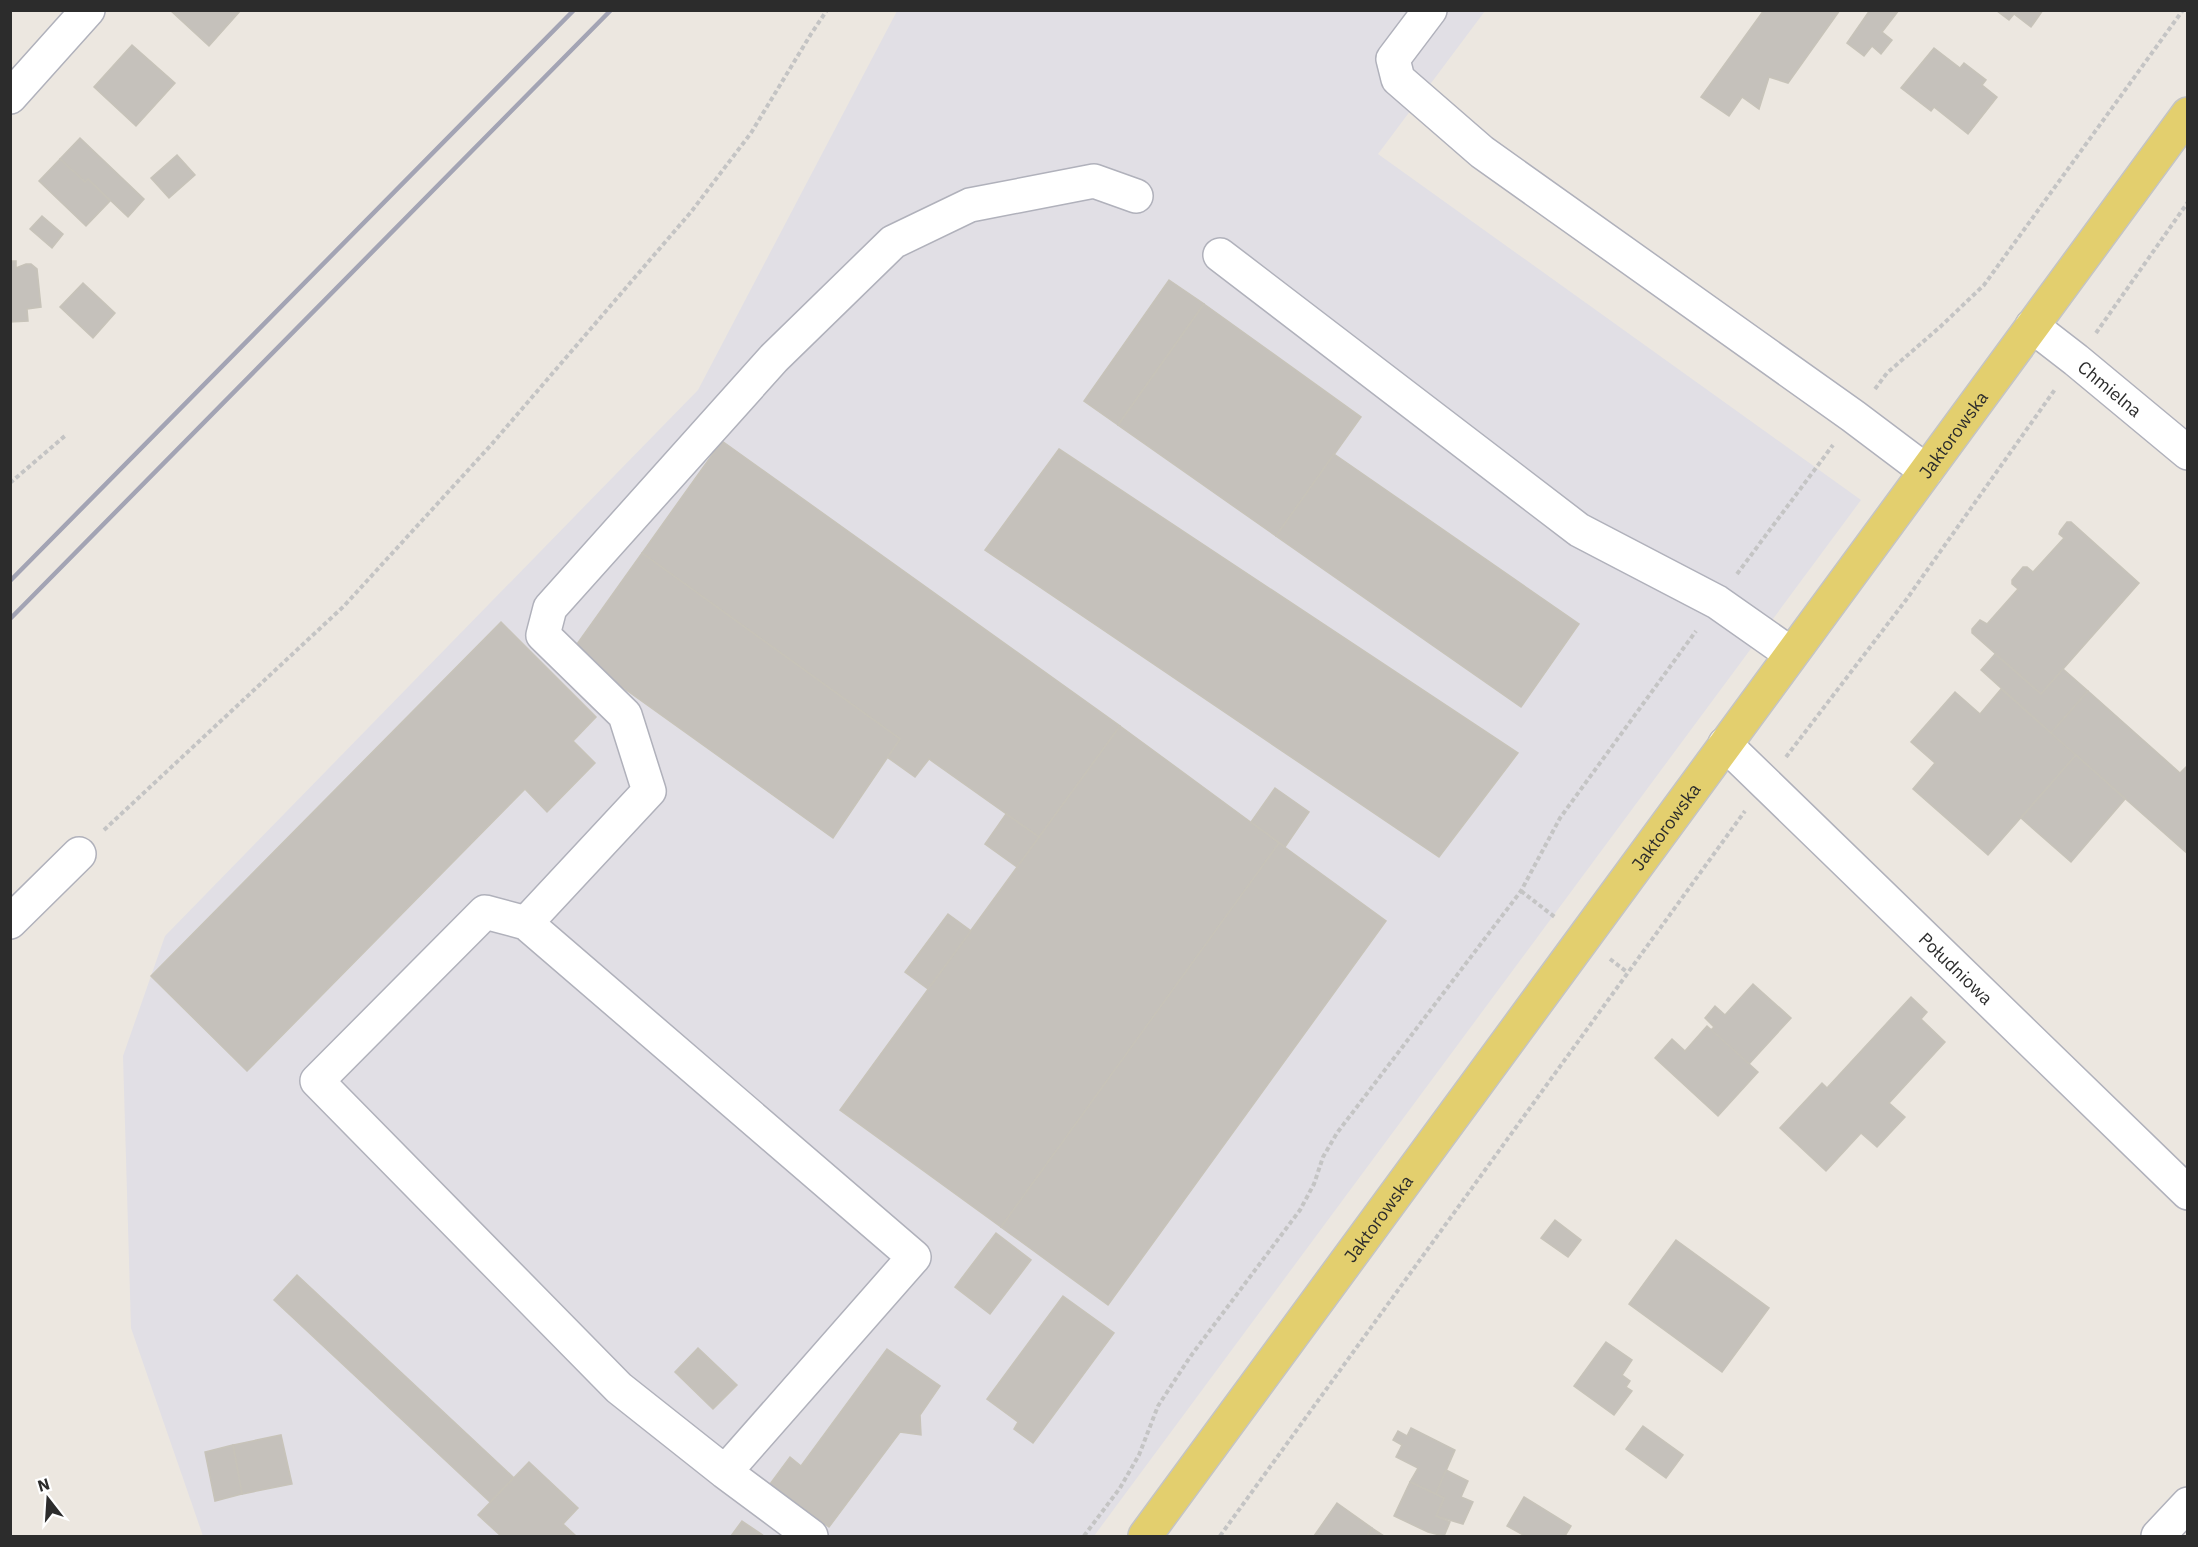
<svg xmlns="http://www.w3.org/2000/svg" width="2198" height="1547" font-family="'IBM Plex Sans',sans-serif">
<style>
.industrial{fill:#e1dfe5}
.building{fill:#c5c1bb;stroke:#c7c3b9;stroke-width:1.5}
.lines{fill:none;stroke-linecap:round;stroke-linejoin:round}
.minor-casing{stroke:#b0b1bb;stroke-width:36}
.major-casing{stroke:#c4c4c4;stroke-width:36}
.path{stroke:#c4c4c4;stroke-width:4;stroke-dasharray:4.5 3;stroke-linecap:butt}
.minor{stroke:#fff;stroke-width:33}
.major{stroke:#e3cf6e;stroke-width:33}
.rail{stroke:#a3a4b4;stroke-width:4.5}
.labels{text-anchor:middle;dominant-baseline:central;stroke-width:4.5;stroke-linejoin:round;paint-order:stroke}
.street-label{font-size:18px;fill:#2c2c2c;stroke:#fff}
</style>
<rect width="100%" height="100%" fill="#ece7e0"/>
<polygon class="industrial" points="897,11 1485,11 1378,154 1861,500 1094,1536 203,1536 131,1328 123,1056 165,936 698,390"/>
<g class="building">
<polygon points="170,10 241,10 209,46"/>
<polygon points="1764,10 1840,10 1788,83 1769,77 1759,109 1742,97 1729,116 1701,97"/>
<polygon points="1870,10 1899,10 1882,32 1892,40 1881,54 1872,46 1864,56 1847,43"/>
<polygon points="2043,10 2031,27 2014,14 2009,20 1997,11"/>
<polygon points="132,45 175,83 136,126 94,87"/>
<polygon points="1934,48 1960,68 1964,63 1986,80 1982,85 1997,97 1968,134 1934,107 1931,111 1901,88"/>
<polygon points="80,138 144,199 128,217 88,179 85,182 60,159"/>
<polygon points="177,155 195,175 169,198 151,178"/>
<polygon points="60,159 85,182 88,179 110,201 86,226 39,181"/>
<polygon points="42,216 63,234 52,248 30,229"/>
<polygon points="10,261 16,261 16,268 26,264 31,264 37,269 41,307 27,309 28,321 10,322"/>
<polygon points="1169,280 1204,304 1118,425 1084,401"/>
<polygon points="83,283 115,313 93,338 60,307"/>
<polygon points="1204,304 1361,417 1276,536 1118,425"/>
<polygon points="722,441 1120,726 1039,837 929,759 915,777 887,757 900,739 642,553"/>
<polygon points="1059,449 1518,753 1439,857 985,550"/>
<polygon points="1334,454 1579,624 1521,707 1276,536"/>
<polygon points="2067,522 2071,522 2139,583 2041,694 1972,633 1972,629 1980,620 1987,624 2018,589 2012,584 2012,580 2023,567 2027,567 2033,572 2064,538 2059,534 2060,531"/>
<polygon points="642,553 900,739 833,838 572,651"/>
<polygon points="501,622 596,717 573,741 595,763 547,812 525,789 247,1071 151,976"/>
<polygon points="1995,654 2041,694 2063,669 2088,691 2051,733 1981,670"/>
<polygon points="2001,689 2076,755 1988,855 1913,789 1935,763 1911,742 1955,692 1980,714"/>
<polygon points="2088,691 2180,773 2188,765 2188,854 2051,733"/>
<polygon points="1120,726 1279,843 1001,1227 840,1110"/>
<polygon points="2076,755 2125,799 2071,862 2021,818"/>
<polygon points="1275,788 1309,812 1285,847 1251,822"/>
<polygon points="1006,814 1039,837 1017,867 985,844"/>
<polygon points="1279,843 1386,921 1108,1305 1001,1227"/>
<polygon points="948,914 971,931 928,989 905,972"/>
<polygon points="1753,984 1791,1018 1749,1064 1711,1030 1714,1027 1705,1018 1715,1006 1725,1015"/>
<polygon points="1911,997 1927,1012 1921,1019 1945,1042 1889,1103 1905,1117 1877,1147 1861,1133 1826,1171 1780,1128 1822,1083 1827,1088"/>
<polygon points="1707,1026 1758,1072 1718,1116 1655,1058 1672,1039 1685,1051"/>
<polygon points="1555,1220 1581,1240 1568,1257 1541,1238"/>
<polygon points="996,1233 1031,1260 990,1314 955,1287"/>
<polygon points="1676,1240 1769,1308 1722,1372 1629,1304"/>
<polygon points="297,1275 514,1478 490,1502 274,1300"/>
<polygon points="1063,1296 1114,1333 1033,1443 1014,1429 1018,1422 987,1399"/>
<polygon points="1606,1342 1632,1360 1622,1375 1630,1381 1626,1387 1632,1391 1614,1415 1574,1386"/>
<polygon points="698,1348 737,1385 713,1409 675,1372"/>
<polygon points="887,1349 940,1386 920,1415 921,1435 900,1432 829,1527 770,1484 790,1457 801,1466"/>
<polygon points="1643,1426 1683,1455 1666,1478 1626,1449"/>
<polygon points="1411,1428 1455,1450 1436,1494 1410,1482 1418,1468 1396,1457 1402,1445 1393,1440 1398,1431 1407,1436"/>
<polygon points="281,1435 292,1484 242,1494 233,1445"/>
<polygon points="233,1445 242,1494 215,1501 205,1452"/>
<polygon points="529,1462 578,1508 563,1524 576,1536 501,1536 478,1515"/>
<polygon points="1446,1470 1468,1481 1461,1497 1473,1502 1463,1524 1436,1516 1444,1498 1436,1494"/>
<polygon points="1410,1482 1444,1498 1436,1516 1450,1522 1444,1536 1428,1532 1394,1516"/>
<polygon points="1524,1497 1571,1526 1565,1536 1525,1536 1507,1526"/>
<polygon points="1337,1503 1372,1528 1367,1536 1314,1536"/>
<polygon points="742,1521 764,1536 731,1536"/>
<polygon points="1372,1528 1384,1536 1367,1536"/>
</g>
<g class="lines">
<defs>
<g id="minor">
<polyline points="1430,10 1393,59 1398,79 1482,152 1853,416 1926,471"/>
<polyline points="10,97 88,10"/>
<polyline points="1220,255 1579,530 1717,602 1791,654"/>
<path id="s1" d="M2032,326L2076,360L2188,453"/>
<path id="s2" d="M1725,744L2188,1193"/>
<polyline points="10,922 79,854"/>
<polyline points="526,923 649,791 625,715 543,635 550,608 774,358 893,242 970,205 1094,181 1136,196"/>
<polyline points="725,1472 619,1388 317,1081 485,912 526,923 914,1257 725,1472 811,1536"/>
<polyline points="2158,1536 2188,1504"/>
</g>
<g id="major">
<path id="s3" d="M1145,1536L2188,114"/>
</g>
</defs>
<use href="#minor" class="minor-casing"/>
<use href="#major" class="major-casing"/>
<g class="path">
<polyline points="2096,333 2188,202"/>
<polyline points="1875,389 1887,373 1940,327 1984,285 2183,10"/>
<polyline points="10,483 66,435"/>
<polyline points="1737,574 1833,445"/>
<polyline points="1786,757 1906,600 2056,388"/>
<polyline points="104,830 344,606 491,445 691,212 751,133 811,34 827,10"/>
<polyline points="1521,891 1556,918"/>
<polyline points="1610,959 1627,972"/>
<polyline points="1084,1536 1120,1488 1139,1455 1158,1406 1190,1357 1300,1210 1314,1184 1323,1157 1337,1133 1521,891 1560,818 1696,631"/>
<polyline points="1220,1536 1745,811"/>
</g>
<use href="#minor" class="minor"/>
<use href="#major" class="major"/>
<g class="rail">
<polyline points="10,581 574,10"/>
<polyline points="10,619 611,10"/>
</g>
</g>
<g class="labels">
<g class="street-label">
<text stroke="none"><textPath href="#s1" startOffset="100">Chmielna</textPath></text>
<text stroke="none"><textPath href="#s3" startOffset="1366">Jaktorowska</textPath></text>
<text stroke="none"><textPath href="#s3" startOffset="880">Jaktorowska</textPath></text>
<text stroke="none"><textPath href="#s2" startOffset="322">Południowa</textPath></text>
<text stroke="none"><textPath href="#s3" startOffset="394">Jaktorowska</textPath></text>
</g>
</g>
<rect width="2198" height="1547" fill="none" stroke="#2c2c2c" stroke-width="24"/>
<g transform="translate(48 1499) rotate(343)" stroke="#ffffff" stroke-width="4.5" paint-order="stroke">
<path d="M0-4.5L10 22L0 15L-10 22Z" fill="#2c2c2c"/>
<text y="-9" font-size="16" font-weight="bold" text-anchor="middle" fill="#2c2c2c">N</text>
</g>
</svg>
